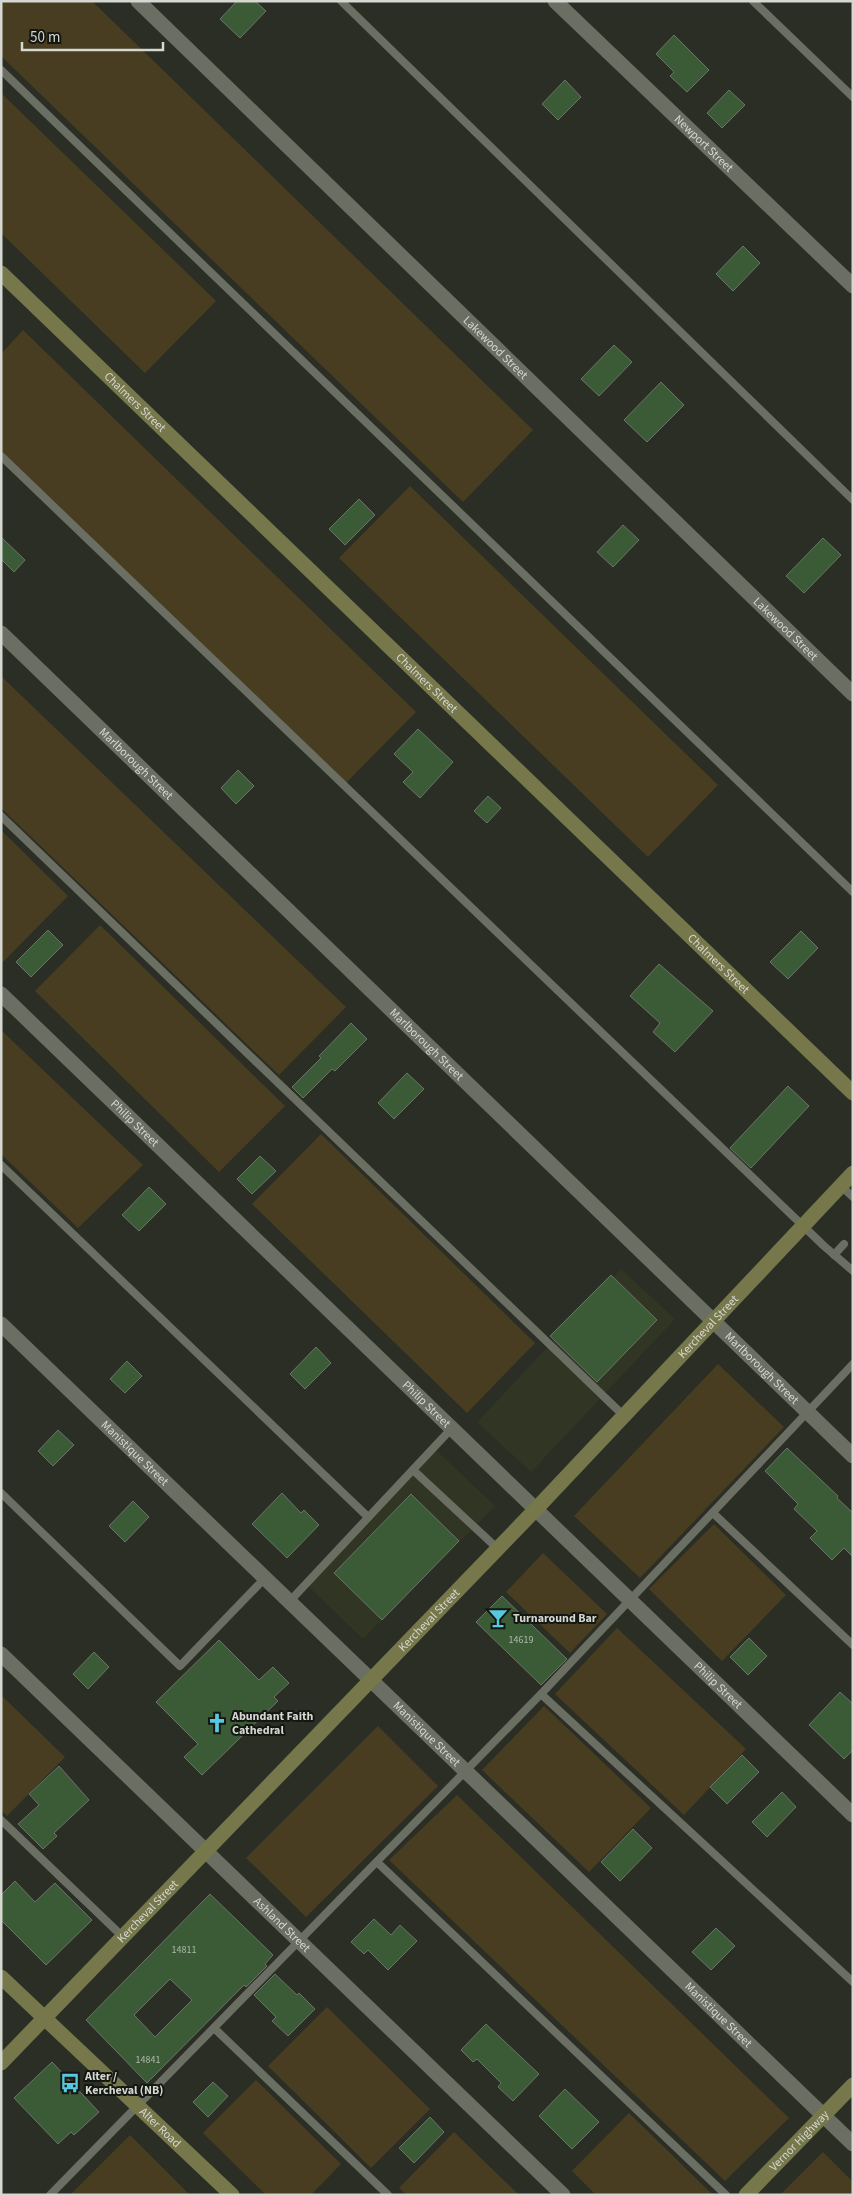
<svg xmlns="http://www.w3.org/2000/svg" width="854" height="2196" font-family="'Source Sans 3',sans-serif">
<style>
.built{fill:#303524}
.green{fill:#483c21}
.building{fill:#3b5a36;stroke:#6b7469;fill-rule:evenodd}
.lines{fill:none;stroke-linecap:round;stroke-linejoin:round}
.lane{stroke:#6b6f63;stroke-width:8}
.street{stroke:#6b6f63;stroke-width:15}
.secondary{stroke:#77774c;stroke-width:15}
.labels{text-anchor:middle;dominant-baseline:central;stroke-width:4;stroke-linejoin:round;paint-order:stroke}
.number-label{font-size:10px;fill:#aeb8aa}
.street-label{font-size:12px;fill:#d5d8d1;stroke:#141611}
.poi-label{font-size:12px;font-weight:bold;fill:#d5d8d1;stroke:#141611;text-anchor:start}
</style>
<rect width="100%" height="100%" fill="#2b2e24"/>
<g class="built">
<polygon points="621,1269 675,1319 531,1472 477,1422"/>
<polygon points="434,1448 495,1506 363,1639 305,1583"/>
</g>
<g class="green">
<polygon points="1,1 92,1 533,430 463,502 1,56"/>
<polygon points="1,93 216,301 145,373 1,233"/>
<polygon points="23,330 416,712 345,784 1,452 1,354"/>
<polygon points="410,486 718,785 648,857 339,558"/>
<polygon points="1,676 346,1007 279,1075 1,808"/>
<polygon points="1,830 68,896 3,962 1,960"/>
<polygon points="100,925 285,1106 219,1172 35,991"/>
<polygon points="1,1030 143,1165 78,1228 1,1154"/>
<polygon points="321,1134 535,1343 467,1413 252,1204"/>
<polygon points="718,1364 784,1427 640,1578 574,1516"/>
<polygon points="714,1524 786,1595 722,1661 649,1589"/>
<polygon points="543,1553 607,1614 570,1653 506,1592"/>
<polygon points="617,1628 746,1749 684,1815 555,1694"/>
<polygon points="1,1695 65,1757 7,1816 1,1810"/>
<polygon points="544,1706 651,1808 589,1872 482,1770"/>
<polygon points="378,1726 438,1786 306,1917 246,1858"/>
<polygon points="457,1795 789,2118 725,2181 389,1860"/>
<polygon points="327,2007 430,2109 371,2168 268,2066"/>
<polygon points="256,2080 341,2164 311,2195 266,2195 203,2133"/>
<polygon points="629,2113 713,2195 596,2195 572,2171"/>
<polygon points="454,2132 519,2195 407,2195 399,2188"/>
<polygon points="130,2135 190,2195 70,2195"/>
<polygon points="823,2152 853,2182 853,2195 780,2195"/>
</g>
<g class="building">
<polygon points="237,1 255,1 266,11 240,38 220,19"/>
<polygon points="674,35 709,70 687,92 670,76 674,72 656,54"/>
<polygon points="565,80 581,97 558,120 542,104"/>
<polygon points="729,90 745,105 722,128 707,113"/>
<polygon points="743,246 760,263 733,291 716,274"/>
<polygon points="614,345 632,362 599,396 581,379"/>
<polygon points="661,382 684,405 647,442 624,420"/>
<polygon points="359,499 375,515 345,545 329,529"/>
<polygon points="623,525 639,540 613,567 597,552"/>
<polygon points="1,537 25,560 14,572 1,559"/>
<polygon points="823,538 841,555 804,593 786,576"/>
<polygon points="418,729 453,762 420,798 403,782 413,772 394,754"/>
<polygon points="238,770 254,786 236,804 221,788"/>
<polygon points="488,796 501,808 487,823 474,811"/>
<polygon points="48,930 63,945 31,977 16,962"/>
<polygon points="801,931 818,948 788,979 770,962"/>
<polygon points="659,964 713,1011 675,1052 653,1032 660,1023 630,996"/>
<polygon points="351,1023 367,1039 335,1071 332,1069 303,1098 292,1087 321,1058 319,1056"/>
<polygon points="407,1073 424,1089 394,1119 378,1103"/>
<polygon points="788,1086 809,1106 751,1168 730,1148"/>
<polygon points="260,1156 276,1171 252,1194 237,1179"/>
<polygon points="149,1187 166,1204 139,1231 122,1215"/>
<polygon points="611,1275 657,1320 597,1382 550,1336"/>
<polygon points="316,1347 331,1363 305,1389 290,1374"/>
<polygon points="127,1361 142,1376 125,1393 110,1379"/>
<polygon points="58,1430 74,1445 53,1466 38,1451"/>
<polygon points="787,1448 838,1496 837,1498 853,1513 853,1557 844,1548 832,1560 810,1538 817,1531 794,1509 798,1504 765,1471"/>
<polygon points="282,1493 301,1513 304,1510 319,1525 287,1558 252,1524"/>
<polygon points="411,1494 459,1541 382,1620 334,1573"/>
<polygon points="133,1501 149,1517 125,1542 109,1526"/>
<polygon points="502,1596 567,1659 541,1685 476,1622"/>
<polygon points="749,1638 767,1656 748,1675 730,1657"/>
<polygon points="219,1640 259,1680 273,1667 289,1683 274,1697 278,1701 202,1775 184,1757 198,1744 156,1702"/>
<polygon points="94,1652 109,1667 88,1689 73,1674"/>
<polygon points="840,1692 853,1704 853,1750 844,1759 809,1725"/>
<polygon points="742,1755 759,1772 727,1804 710,1787"/>
<polygon points="59,1766 89,1800 54,1833 57,1836 43,1849 18,1824 39,1805 29,1794"/>
<polygon points="782,1792 796,1807 767,1837 752,1822"/>
<polygon points="633,1829 652,1848 620,1881 601,1862"/>
<polygon points="15,1881 35,1902 55,1883 92,1920 46,1965 1,1920 1,1895"/>
<path d="M210,1894L273,1955L265,1964L267,1966L246,1987L244,1985L147,2083L86,2020ZM170,1979L192,2000L155,2037L134,2015Z"/>
<polygon points="374,1919 391,1935 400,1925 417,1941 388,1970 368,1950 364,1954 351,1942"/>
<polygon points="716,1928 735,1946 711,1970 692,1952"/>
<polygon points="275,1974 297,1995 299,1993 315,2009 288,2036 272,2021 276,2017 254,1995"/>
<polygon points="486,2024 539,2074 513,2101 498,2087 501,2083 477,2059 473,2062 461,2050"/>
<polygon points="52,2062 99,2112 74,2135 71,2132 58,2144 14,2098"/>
<polygon points="213,2082 228,2096 208,2117 193,2102"/>
<polygon points="565,2089 599,2122 572,2149 539,2116"/>
<polygon points="430,2117 444,2132 414,2163 399,2148"/>
</g>
<g class="lines">
<g class="lane">
<polyline points="341,1 853,500"/>
<polyline points="753,1 853,97"/>
<polyline points="1,70 853,892"/>
<polyline points="1,456 824,1246 853,1271"/>
<polyline points="1,816 624,1416"/>
<polyline points="1,1165 368,1517"/>
<polyline points="841,1186 853,1197"/>
<polyline points="834,1255 844,1244"/>
<polyline points="413,1470 497,1548"/>
<polyline points="1,1493 180,1666 265,1578"/>
<polyline points="713,1513 853,1645"/>
<polyline points="289,1602 452,1428"/>
<polyline points="541,1694 853,1982"/>
<polyline points="1,1820 122,1936"/>
<polyline points="377,1862 726,2195"/>
<polyline points="214,2028 388,2195"/>
<polyline points="50,2195 541,1694 853,1364"/>
</g>
<g class="street">
<path id="s1" d="M138,1L853,694"/>
<path id="s2" d="M555,1L853,286"/>
<path id="s3" d="M1,633L853,1456"/>
<path id="s4" d="M1,994L853,1815"/>
<path id="s5" d="M1,1324L853,2144"/>
<path id="s6" d="M1,1654L563,2195"/>
</g>
<g class="secondary">
<path id="s7" d="M1,273L853,1093"/>
<path id="s8" d="M1,1977L232,2195"/>
<path id="s9" d="M1,2063L536,1509L853,1173"/>
<path id="s10" d="M746,2195L853,2085"/>
</g>
</g>
<defs>
<symbol id="bar-bare" viewBox="-9 -9 18 18"><path d="M-6-5H6L.8 .8V4.5H3.5V6h-7V4.5H-.8V.8Z" fill="#56c9e1" stroke="#141611" stroke-width="2.5" paint-order="stroke"/></symbol>
<symbol id="church-bare" viewBox="-9 -9 18 18"><path d="M-1.2-6h2.4v3.5h3.3v2.4h-3.3V6h-2.4V-.1h-3.3v-2.4h3.3Z" fill="#56c9e1" stroke="#141611" stroke-width="2.5" paint-order="stroke"/></symbol>
<symbol id="bus-bare" viewBox="-9 -9 18 18"><path d="M-5-6H5V4H4V6H2V4H-2V6H-4V4H-5ZM-3.5-4V0h7V-4ZM-3.5 1.2v1.5H-2V1.2ZM2 1.2v1.5H3.5V1.2Z" fill="#56c9e1" stroke="#141611" stroke-width="2.5" paint-order="stroke"/></symbol>
</defs>
<g fill-rule="evenodd">
<use href="#bar-bare" x="484" y="1604" width="28" height="28"/>
<use href="#church-bare" x="203" y="1709" width="28" height="28"/>
<use href="#bus-bare" x="56" y="2069" width="28" height="28"/>
</g>
<g class="labels">
<g class="number-label">
<text x="521" y="1640">14619</text>
<text x="184" y="1950">14811</text>
<text x="148" y="2060">14841</text>
</g>
<g class="street-label">
<text stroke="none"><textPath href="#s2" startOffset="206">Newport Street</textPath></text>
<text stroke="none"><textPath href="#s1" startOffset="498">Lakewood Street</textPath></text>
<text stroke="none"><textPath href="#s7" startOffset="186">Chalmers Street</textPath></text>
<text stroke="none"><textPath href="#s1" startOffset="902">Lakewood Street</textPath></text>
<text stroke="none"><textPath href="#s7" startOffset="591">Chalmers Street</textPath></text>
<text stroke="none"><textPath href="#s3" startOffset="188">Marlborough Street</textPath></text>
<text stroke="none"><textPath href="#s7" startOffset="996">Chalmers Street</textPath></text>
<text stroke="none"><textPath href="#s3" startOffset="592">Marlborough Street</textPath></text>
<text stroke="none"><textPath href="#s4" startOffset="186">Philip Street</textPath></text>
<text stroke="none"><textPath href="#s9" startOffset="1021">Kercheval Street</textPath></text>
<text stroke="none"><textPath href="#s3" startOffset="1058">Marlborough Street</textPath></text>
<text stroke="none"><textPath href="#s4" startOffset="591">Philip Street</textPath></text>
<text stroke="none"><textPath href="#s5" startOffset="186">Manistique Street</textPath></text>
<text stroke="none"><textPath href="#s9" startOffset="616">Kercheval Street</textPath></text>
<text stroke="none"><textPath href="#s4" startOffset="996">Philip Street</textPath></text>
<text stroke="none"><textPath href="#s5" startOffset="591">Manistique Street</textPath></text>
<text stroke="none"><textPath href="#s9" startOffset="211">Kercheval Street</textPath></text>
<text stroke="none"><textPath href="#s6" startOffset="390">Ashland Street</textPath></text>
<text stroke="none"><textPath href="#s5" startOffset="996">Manistique Street</textPath></text>
<text stroke="none"><textPath href="#s8" startOffset="219">Alter Road</textPath></text>
<text stroke="none"><textPath href="#s10" startOffset="76">Vernor Highway</textPath></text>
</g>
<g class="poi-label">
<text x="513" y="1618">Turnaround Bar</text>
<text x="232" y="1716">Abundant Faith<tspan x="232" dy="14">Cathedral</tspan></text>
<text x="85" y="2076">Alter /<tspan x="85" dy="14">Kercheval (NB)</tspan></text>
</g>
</g>
<rect width="854" height="2196" fill="none" stroke="#d5d8d1" stroke-width="5"/>
<path d="M22 42v8h141v-8" fill="none" stroke="#d5d8d1" stroke-width="2.5"/>
<text x="30" y="42" font-size="15" fill="#d5d8d1" stroke="#141611" stroke-width="4" paint-order="stroke">50 m</text>
</svg>
